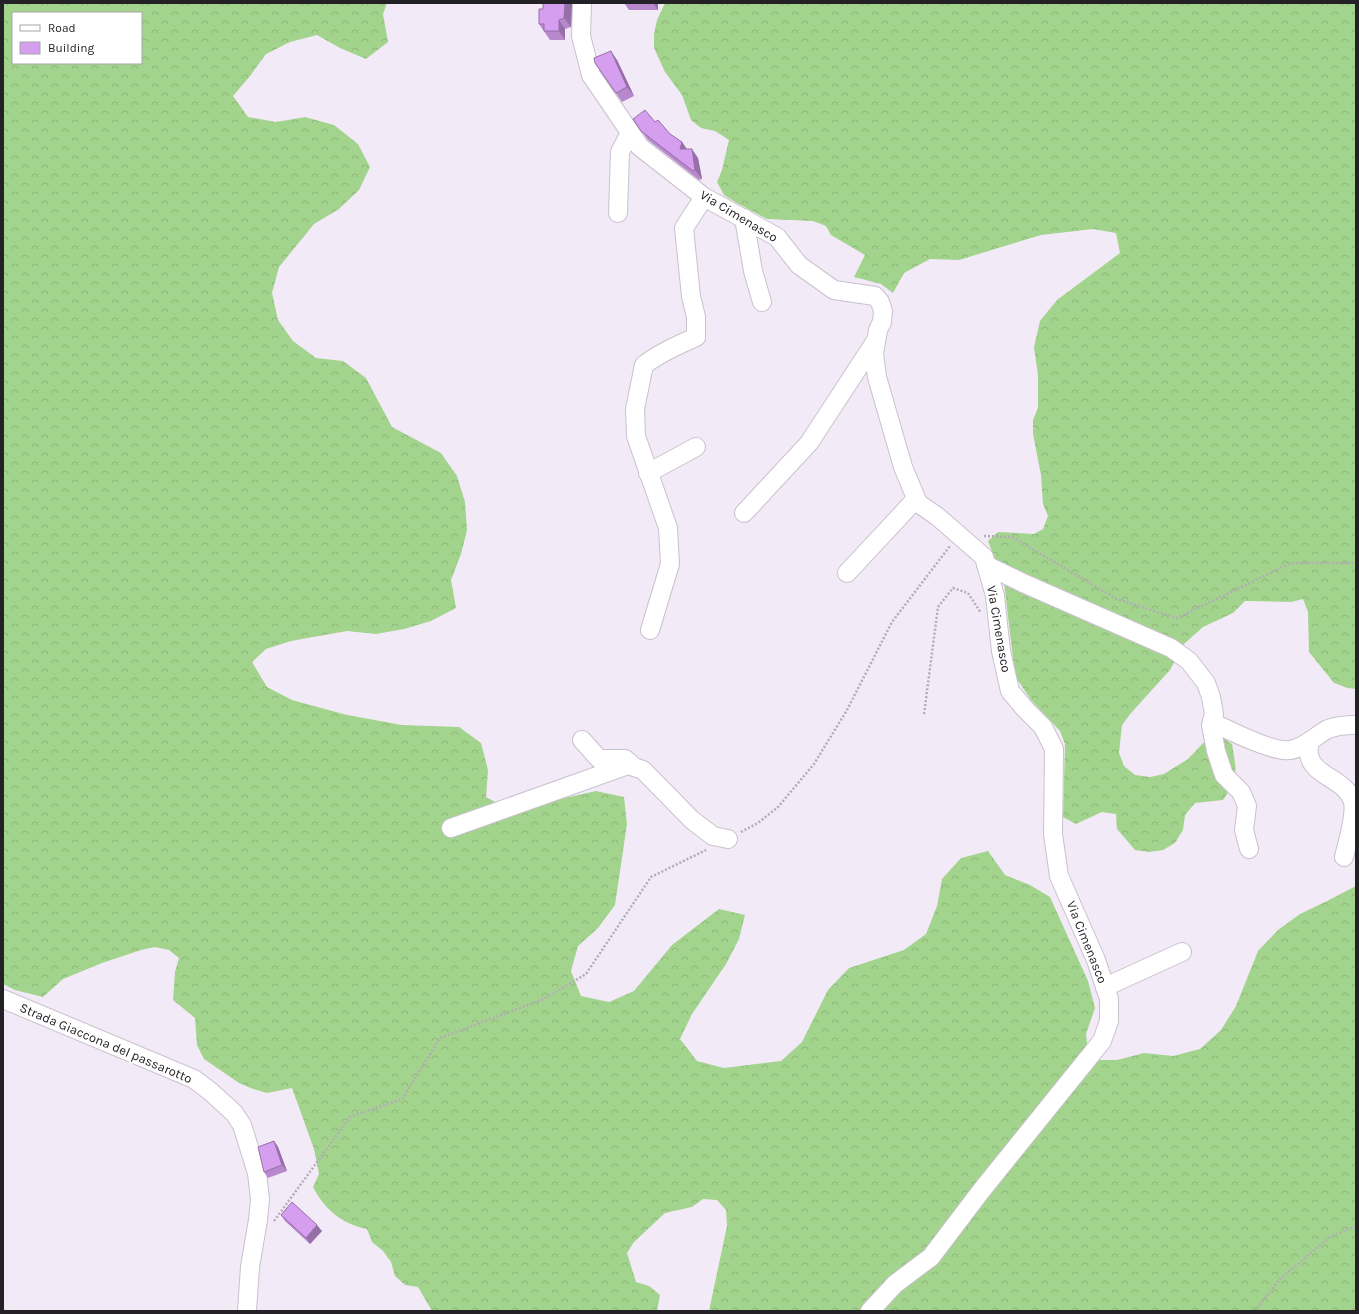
<svg xmlns="http://www.w3.org/2000/svg" width="1359" height="1314" font-family="Karla,sans-serif">
<style>
.forest{fill:url(#forest-crowns);fill-rule:evenodd}
.lines{fill:none;stroke-linecap:round;stroke-linejoin:round}
.minor-casing{stroke:#cac1ce;stroke-width:20}
.path{stroke:#b3acb7;stroke-width:2.5;stroke-dasharray:2 2;stroke-linecap:butt}
.minor{stroke:#fff;stroke-width:18}
.wall{fill:#b888cd}
.shaded-wall{fill:#966fa7}
.building{fill:#d69eee;stroke:#966fa7}
.labels{text-anchor:middle;dominant-baseline:central;stroke-width:3.5;stroke-linejoin:round;paint-order:stroke}
.street-label{font-size:13px;fill:#242126;stroke:#fff}
</style>
<defs>
<pattern id="forest-crowns" width="20" height="18" patternUnits="userSpaceOnUse"><rect width="20" height="18" fill="#a3d48d"/><path d="M2 6a3 3 0 1 1 6 0M12 15a3 3 0 1 1 6 0" fill="none" stroke="#8cb67a"/></pattern>
</defs>
<rect width="100%" height="100%" fill="#f3eaf8"/>
<g class="forest">
<path d="M3,3H387L383,14L388,42L366,59L340,48L317,35L290,42L266,54L250,76L233,96L248,117L276,122L305,117L334,125L358,144L370,167L359,190L339,209L314,224L279,267L272,293L278,320L293,341L316,358L343,361L366,378L392,427L441,453L457,476L465,502L467,530L461,554L451,580L456,608L431,621L404,629L376,634L347,631L291,641L266,649L252,662L267,687L292,700L347,715L402,725L459,727L481,743L488,770L486,797L510,810L596,791L624,797L627,824L615,905L598,928L578,946L571,971L581,996L609,1002L634,991L672,945L719,909L745,915L739,939L726,964L692,1014L680,1039L697,1061L724,1068L781,1061L802,1042L828,990L849,968L904,950L926,934L937,906L942,879L961,858L988,851L1005,875L1030,885L1050,897L1088,981L1095,1008L1086,1034L1089,1060H1117L1144,1053L1173,1056L1200,1049L1221,1030L1236,1006L1258,951L1278,930L1300,914L1327,901L1356,886V1311H709L727,1226L726,1210L717,1200L703,1199L692,1207L665,1213L634,1242L627,1253L636,1282L649,1286L660,1295L657,1311H432L418,1287L405,1285L395,1276L391,1262L383,1251L372,1242L367,1229C342,1224 325,1210 313,1187L319,1174L314,1149L292,1088L267,1093L253,1089L239,1083L204,1059L197,1045L195,1018L173,1000L175,972L179,958L169,950L155,947L141,950L102,963L63,979L43,997L15,990L3,984ZM13,13H141V63H13Z"/>
<path d="M665,3H1356V689L1348,688L1334,683L1309,652L1308,612L1303,599L1291,602L1245,601L1233,613L1203,627L1184,644L1170,670L1131,713L1122,725L1119,753L1124,766L1135,775L1150,777L1164,774L1188,759L1207,739L1220,736L1232,744C1236,770 1240,777 1223,800L1195,803L1185,815L1183,830L1175,843L1163,850L1149,852L1135,850L1117,829L1116,814L1102,812L1076,824L1063,817L1065,744L1060,731L1031,700L1015,676L1004,582L988,541L998,532L1034,534L1043,529L1048,516L1043,504L1041,475L1033,434V420L1038,408V375L1034,347L1040,321L1057,300L1120,253L1116,233L1093,229L1041,235L959,260L930,259L904,273L893,293L881,284L854,277L865,255L831,235L826,226L813,221L767,219L735,202L724,195L717,182L722,170L729,140L715,131L701,128L691,120L682,95L665,72L654,48V34L657,20Z"/>
</g>
<g class="lines">
<defs>
<g id="minor">
<polyline points="582,3 581,36 591,75 640,147 704,197 777,237 799,265 834,290 875,296 880,302 883,311 882,322 878,330 874,354 877,377 903,467 918,503 938,517 984,557 995,596 1001,651 1010,691 1025,709 1043,727 1054,749 1053,834 1059,876 1096,960 1109,999 1109,1021 1102,1041 981,1191 931,1257 895,1284 870,1311"/>
<polyline points="618,213 620,152 630,133"/>
<polyline points="744,218 753,271 762,302"/>
<polyline points="648,473 696,447"/>
<polyline points="744,513 809,443 875,342"/>
<polyline points="986,565 1023,583 1171,648 1189,661 1206,683 1211,697 1214,714 1211,725 1216,751 1224,775 1241,792 1247,806 1244,830 1249,849"/>
<polyline points="847,573 916,499"/>
<path d="M650,630L670,564L668,528L636,436L635,409L644,365C660,353 678,345 696,337V317L691,296L684,228L704,197"/>
<path d="M1212,722C1228,730 1274,753 1290,750C1305,748 1316,735 1328,729C1336,726 1347,725 1356,725"/>
<polyline points="582,740 599,759 625,759 631,764"/>
<path d="M1310,741C1309,745 1308,750 1309,754C1312,777 1346,778 1353,802C1356,815 1347,844 1344,857"/>
<polyline points="451,828 628,765 643,770 692,820 713,836 728,839"/>
<polyline points="1105,987 1182,952"/>
<polyline points="3,999 194,1079 211,1092 234,1113 242,1125 257,1173 260,1199 258,1220 250,1267 247,1311"/>
</g>
</defs>
<use href="#minor" class="minor-casing"/>
<g class="path">
<polyline points="984,536 1012,537 1117,599 1177,618 1291,563 1356,563"/>
<polyline points="924,714 938,607 953,588 968,593 981,613"/>
<polyline points="741,832 758,823 778,807 814,764 847,710 892,622 950,546"/>
<polyline points="274,1221 350,1117 402,1099 440,1038 544,999 586,974 651,877 706,850"/>
<polyline points="1255,1311 1280,1279 1330,1237 1356,1226"/>
</g>
<use href="#minor" class="minor"/>
</g>
<g class="wall">
<polygon points="543,3 572,3 571,27 565,29 565,40 550,40 539,24 543,9"/>
<polygon points="624,3 658,3 658,10 629,10"/>
<polygon points="617,60 634,96 622,102 595,63"/>
<polygon points="633,119 670,134 682,142 687,149 698,158 702,179 699,180 648,140"/>
<polygon points="274,1141 278,1147 287,1171 268,1178 264,1172"/>
<polygon points="281,1215 322,1231 310,1244 285,1221"/>
</g>
<g class="shaded-wall">
<polygon points="565,3 572,3 571,27 564,18"/>
<polygon points="653,3 658,3 658,10"/>
<polygon points="559,20 565,29 565,40 559,31"/>
<polygon points="611,51 617,60 634,96 627,87"/>
<polygon points="682,142 688,151 680,149"/>
<polygon points="692,149 698,158 702,179 695,170"/>
<polygon points="274,1141 278,1147 287,1171 282,1165"/>
<polygon points="317,1225 322,1231 310,1244 306,1238"/>
</g>
<g class="building">
<polygon points="543,3 565,3 564,18 559,20 559,31 544,31 544,24 539,24 539,9 543,9"/>
<polygon points="611,51 627,87 616,93 595,63 594,58"/>
<polygon points="645,110 655,122 658,120 670,134 682,142 680,149 692,149 695,170 693,171 641,131 633,119"/>
<polygon points="274,1141 282,1165 264,1172 258,1147"/>
<polygon points="292,1202 317,1225 306,1238 281,1215"/>
</g>
<g class="labels">
<g class="street-label">
<text transform="translate(739 216) rotate(31)">Via Cimenasco</text>
<text transform="translate(999 629) rotate(80)">Via Cimenasco</text>
<text transform="translate(1087 942) rotate(68)">Via Cimenasco</text>
<text transform="translate(106 1043) rotate(23)">Strada Giaccona del passarotto</text>
</g>
</g>
<rect width="1359" height="1314" fill="none" stroke="#242126" stroke-width="8"/>
<rect x="12" y="12" width="130" height="52" fill="#ffffff" stroke="#a7a6a8"/>
<rect x="20" y="25" width="20" height="6" fill="#ffffff" stroke="#a7a6a8"/>
<text x="48" y="32" font-size="12" fill="#242126">Road</text>
<rect x="20" y="42" width="20" height="12" fill="#d69eee" stroke="#a7a6a8"/>
<text x="48" y="52" font-size="12" fill="#242126">Building</text>
</svg>
